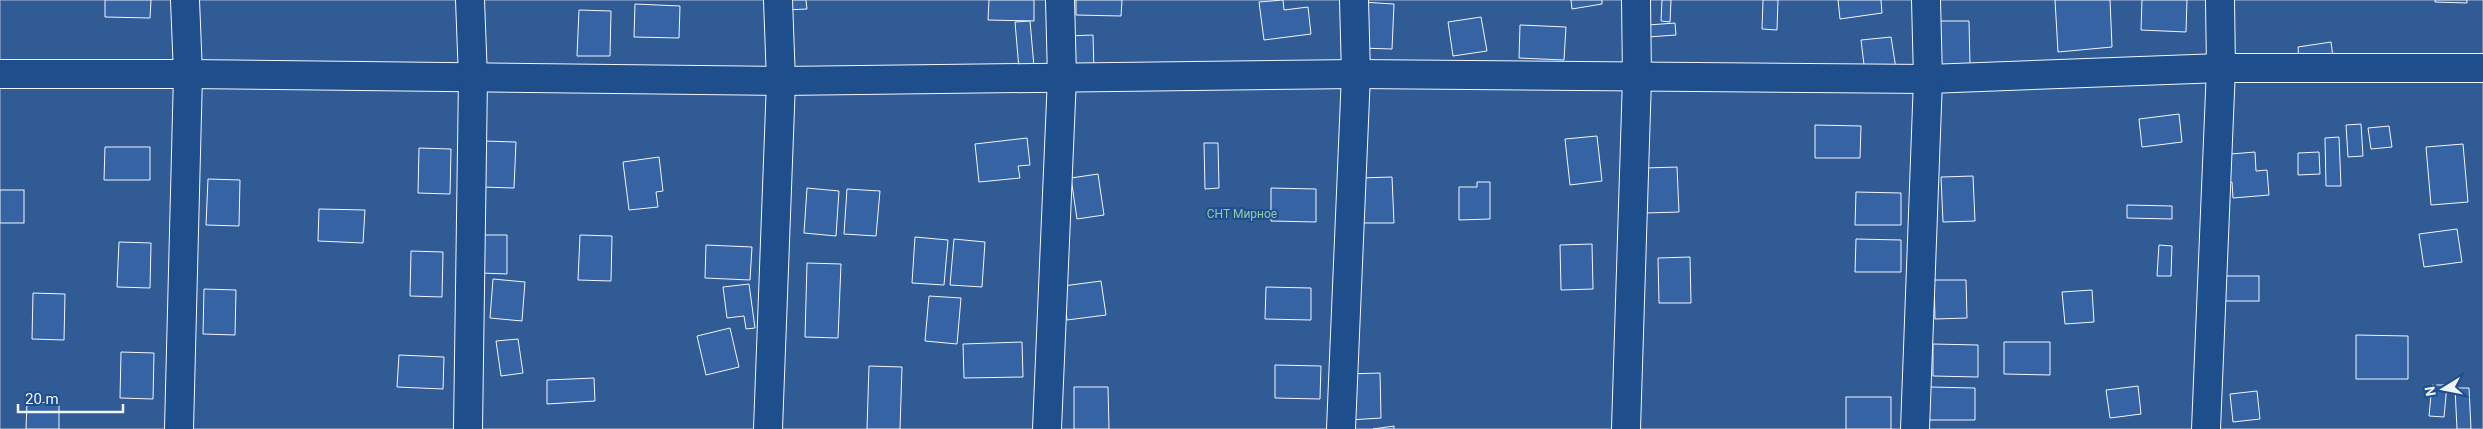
<svg xmlns="http://www.w3.org/2000/svg" width="2483" height="429" font-family="Roboto,sans-serif">
<style>
.built{fill:#305b95;stroke:#a8bbd7}
.building{fill:#3563a3;stroke:#f2f6ff}
.lines{fill:none;stroke-linecap:round;stroke-linejoin:round}
.minor-casing{stroke:#f2f6ff;stroke-width:30}
.minor{stroke:#1f4e8c;stroke-width:28}
.labels{text-anchor:middle;dominant-baseline:central;stroke-width:4;stroke-linejoin:round;paint-order:stroke}
.park-label{font-size:12px;fill:#97c8a6;stroke:#1f4e8c}
</style>
<rect width="100%" height="100%" fill="#1f4e8c"/>
<rect class="built" x="0" y="0" width="2483" height="429"/>
<g class="building">
<polygon points="105,0 151,0 150,18 105,17"/>
<polygon points="786,0 806,0 807,9 786,10"/>
<polygon points="989,0 1034,0 1034,21 988,20"/>
<polygon points="1076,0 1122,0 1121,16 1076,15"/>
<polygon points="1283,0 1284,10 1308,7 1311,34 1264,40 1259,2"/>
<polygon points="1571,0 1602,0 1602,4 1572,9"/>
<polygon points="1662,0 1671,0 1670,22 1661,21"/>
<polygon points="1763,0 1778,0 1777,30 1762,29"/>
<polygon points="1838,0 1881,0 1882,13 1840,19"/>
<polygon points="2055,0 2110,0 2112,47 2058,52"/>
<polygon points="2142,0 2187,0 2186,32 2141,30"/>
<polygon points="2435,0 2467,0 2467,3 2435,2"/>
<polygon points="1362,2 1394,4 1392,49 1360,48"/>
<polygon points="635,4 680,6 679,38 634,37"/>
<polygon points="579,10 611,11 610,56 577,56"/>
<polygon points="1481,17 1487,51 1453,56 1448,22"/>
<polygon points="1030,21 1034,67 1019,69 1015,22"/>
<polygon points="1937,21 1969,21 1970,66 1938,67"/>
<polygon points="1675,23 1676,35 1648,37 1648,25"/>
<polygon points="1520,25 1566,27 1564,60 1519,58"/>
<polygon points="1093,35 1094,72 1066,73 1065,36"/>
<polygon points="1891,37 1896,69 1865,73 1861,40"/>
<polygon points="2331,42 2333,57 2299,62 2298,47"/>
<polygon points="2179,114 2182,142 2142,147 2139,119"/>
<polygon points="2361,124 2363,156 2348,157 2346,125"/>
<polygon points="1815,125 1861,126 1860,158 1815,158"/>
<polygon points="2389,126 2392,147 2371,149 2368,128"/>
<polygon points="1597,136 1602,181 1570,185 1565,139"/>
<polygon points="2339,137 2341,186 2326,186 2325,138"/>
<polygon points="1027,138 1030,165 1018,166 1020,178 979,182 975,144"/>
<polygon points="483,141 516,142 514,188 482,187"/>
<polygon points="1204,143 1218,143 1219,188 1205,189"/>
<polygon points="2463,144 2468,202 2431,205 2426,147"/>
<polygon points="105,147 150,147 150,180 104,180"/>
<polygon points="419,148 451,149 450,194 418,193"/>
<polygon points="2255,152 2256,171 2267,170 2269,195 2233,198 2232,182 2221,183 2219,155"/>
<polygon points="2319,152 2320,174 2298,175 2298,153"/>
<polygon points="659,157 663,191 656,192 658,207 629,210 623,162"/>
<polygon points="1677,167 1679,212 1646,213 1645,168"/>
<polygon points="1098,174 1104,215 1077,219 1071,178"/>
<polygon points="1973,176 1975,221 1943,222 1941,177"/>
<polygon points="1392,177 1394,223 1361,223 1360,178"/>
<polygon points="208,179 240,180 239,226 206,225"/>
<polygon points="1477,182 1490,182 1490,219 1459,220 1459,187 1477,187"/>
<polygon points="807,188 839,191 836,236 804,233"/>
<polygon points="1271,188 1316,189 1316,222 1271,221"/>
<polygon points="847,189 880,191 876,236 844,234"/>
<rect x="0" y="190" width="24" height="33"/>
<polygon points="1856,192 1901,193 1901,225 1855,225"/>
<polygon points="2127,205 2172,206 2172,219 2127,218"/>
<polygon points="319,209 365,210 363,243 318,241"/>
<polygon points="2457,229 2462,262 2424,267 2419,234"/>
<polygon points="481,235 507,235 507,274 481,273"/>
<polygon points="580,235 612,236 611,281 578,280"/>
<polygon points="915,237 948,240 944,285 912,283"/>
<polygon points="954,239 985,242 982,287 950,285"/>
<polygon points="1856,239 1901,240 1901,272 1855,272"/>
<polygon points="119,242 151,243 150,288 117,287"/>
<polygon points="1592,244 1593,289 1561,290 1560,245"/>
<polygon points="706,245 752,247 750,280 705,278"/>
<polygon points="2159,245 2172,246 2171,276 2157,276"/>
<polygon points="411,251 443,252 442,297 410,296"/>
<polygon points="1690,257 1691,303 1659,303 1658,258"/>
<polygon points="807,263 841,264 838,338 805,337"/>
<rect x="2225" y="276" width="34" height="25"/>
<polygon points="493,279 525,282 522,321 490,318"/>
<polygon points="1934,280 1966,280 1967,318 1935,319"/>
<polygon points="1101,281 1106,315 1067,320 1063,286"/>
<polygon points="749,284 755,328 746,329 744,316 727,318 723,287"/>
<polygon points="1266,287 1311,288 1311,320 1265,319"/>
<polygon points="204,289 236,290 235,335 203,334"/>
<polygon points="2092,290 2094,322 2065,324 2062,292"/>
<polygon points="33,293 65,294 64,340 32,339"/>
<polygon points="929,296 961,298 957,344 925,341"/>
<polygon points="730,328 739,367 706,375 697,336"/>
<polygon points="2356,335 2408,336 2408,379 2356,379"/>
<polygon points="518,339 523,373 501,376 496,341"/>
<polygon points="1022,342 1023,377 964,378 963,344"/>
<polygon points="2004,342 2050,342 2050,375 2004,374"/>
<polygon points="1933,344 1978,345 1978,377 1933,376"/>
<polygon points="121,352 154,353 153,399 120,398"/>
<polygon points="399,355 444,357 443,389 397,387"/>
<polygon points="1275,365 1321,366 1320,399 1275,398"/>
<polygon points="869,366 902,367 900,429 867,429"/>
<polygon points="1380,373 1381,418 1349,420 1347,374"/>
<polygon points="594,378 595,401 547,404 547,380"/>
<polygon points="2432,385 2447,385 2444,417 2429,416"/>
<polygon points="2138,386 2141,414 2110,418 2106,390"/>
<polygon points="1074,387 1108,387 1109,429 1074,429"/>
<polygon points="1930,387 1975,388 1975,420 1929,420"/>
<polygon points="2455,388 2469,388 2471,429 2457,429"/>
<polygon points="2257,391 2260,419 2233,422 2230,394"/>
<rect x="1846" y="397" width="45" height="32"/>
<polygon points="27,402 59,403 59,429 26,429"/>
<polygon points="1394,426 1394,429 1373,429"/>
</g>
<g class="lines">
<defs>
<g id="minor">
<polyline points="0,74 188,74 781,81 1356,74 1928,79 2221,68 2483,68"/>
<polyline points="179,429 188,74 185,0"/>
<polyline points="468,429 473,78 470,0"/>
<polyline points="768,429 781,81 778,0"/>
<polyline points="1047,429 1062,77 1060,0"/>
<polyline points="1341,429 1356,74 1354,0"/>
<polyline points="1626,429 1637,78 1636,0"/>
<polyline points="1915,429 1928,79 1926,0"/>
<polyline points="2206,429 2221,68 2220,0"/>
</g>
</defs>
<use href="#minor" class="minor-casing"/>
<use href="#minor" class="minor"/>
</g>
<g class="labels">
<g class="park-label">
<text x="1242" y="214">СНТ Мирное</text>
</g>
</g>
<g transform="translate(2443 389) rotate(260)" stroke="#1f4e8c" stroke-width="4" paint-order="stroke">
<path d="M0-4L9 19L0 12L-9 19Z" fill="#f2f6ff"/>
<text y="-8" font-size="14" font-weight="bold" text-anchor="middle" fill="#f2f6ff">N</text>
</g>
<path d="M18 404v8h105v-8" fill="none" stroke="#f2f6ff" stroke-width="2.5"/>
<text x="25" y="404" font-size="15" fill="#f2f6ff" stroke="#1f4e8c" stroke-width="4" paint-order="stroke">20 m</text>
</svg>
